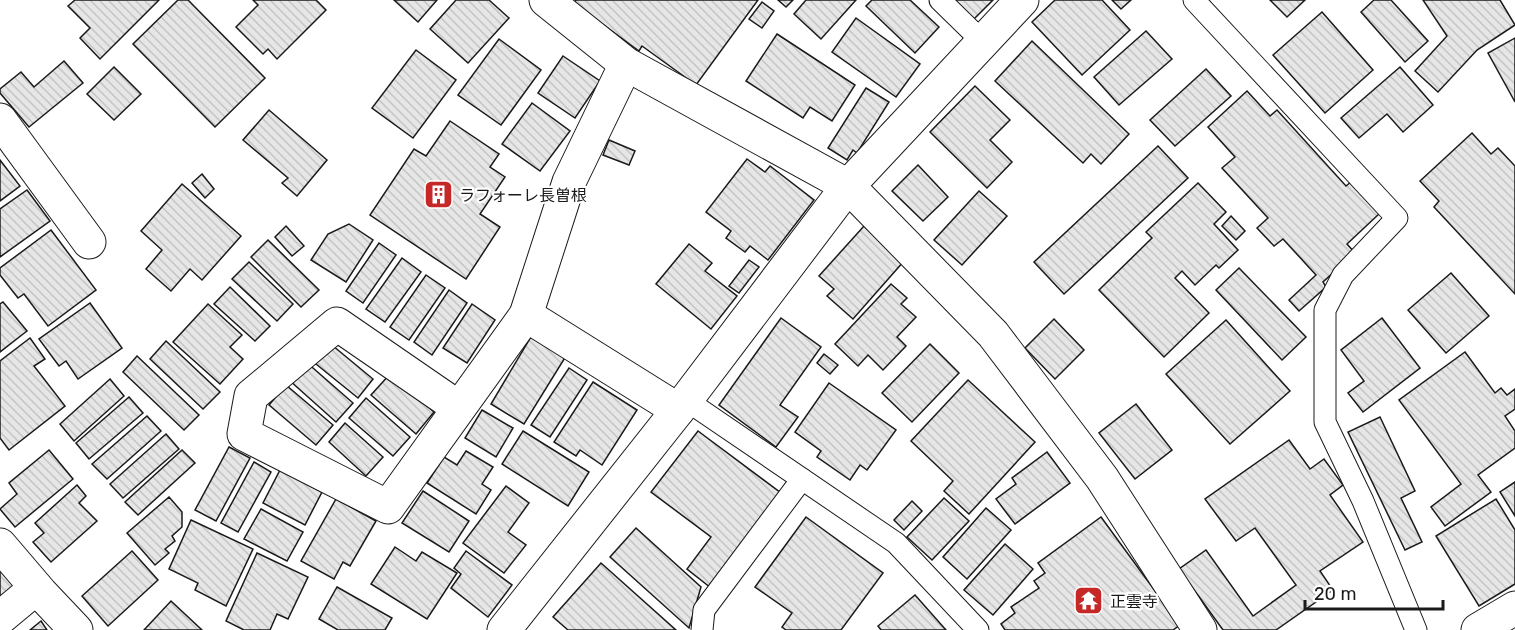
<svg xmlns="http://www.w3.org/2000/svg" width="1515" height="630" font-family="Rubik,'Noto Sans JP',sans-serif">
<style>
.building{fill:url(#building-back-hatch);stroke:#1a1a1a;stroke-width:1.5}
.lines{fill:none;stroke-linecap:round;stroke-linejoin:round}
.service-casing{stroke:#1a1a1a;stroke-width:23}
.minor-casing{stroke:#1a1a1a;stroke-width:35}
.service{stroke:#fff;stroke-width:21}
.minor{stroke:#fff;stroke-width:33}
.labels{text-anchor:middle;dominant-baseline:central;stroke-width:4.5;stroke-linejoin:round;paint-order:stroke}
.poi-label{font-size:16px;fill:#1a1a1a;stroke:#fff;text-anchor:start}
</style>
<defs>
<pattern id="building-back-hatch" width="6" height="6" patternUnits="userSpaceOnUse" patternTransform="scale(1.5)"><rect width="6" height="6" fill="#e6e6e6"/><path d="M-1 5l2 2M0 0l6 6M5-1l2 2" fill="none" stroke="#c5c5c5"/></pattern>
</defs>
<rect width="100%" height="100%" fill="#fff"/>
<g class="building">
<polygon points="75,0 159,0 100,59 80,38 90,28 68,6"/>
<polygon points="178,0 188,0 265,78 215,127 133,44"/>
<polygon points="253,0 316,0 326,10 277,59 268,49 263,54 236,27 258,5"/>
<polygon points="394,0 437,0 418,22"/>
<polygon points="456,0 489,0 509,18 468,63 430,29"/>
<polygon points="576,0 758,0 696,85 642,46 639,51 574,3"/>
<polygon points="778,0 793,0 786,7"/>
<polygon points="806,0 856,0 821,39 794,14"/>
<polygon points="872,0 910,0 939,27 915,53 866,6"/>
<polygon points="950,0 993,0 971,22"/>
<polygon points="1055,0 1102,0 1130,30 1082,75 1032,22"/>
<polygon points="1112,0 1131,0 1121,9"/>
<polygon points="1270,0 1305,0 1287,17"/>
<polygon points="1374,0 1391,0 1428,41 1405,62 1361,12"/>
<polygon points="1423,0 1500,0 1515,25 1477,50 1438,92 1415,71 1447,36"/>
<polygon points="762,2 774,11 762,28 749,19"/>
<polygon points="1322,12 1373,70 1325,113 1273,55"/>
<polygon points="856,18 920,64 896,97 832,52"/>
<polygon points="1146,31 1172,59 1119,105 1094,77"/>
<polygon points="777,34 855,85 832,121 810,107 803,118 746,81"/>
<polygon points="1515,38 1515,102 1488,53"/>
<polygon points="499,39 541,70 501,125 458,95"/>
<polygon points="1032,41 1129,134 1101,164 1091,154 1083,163 995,81"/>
<polygon points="416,50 456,80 413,138 372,108"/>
<polygon points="563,56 600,81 575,118 538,93"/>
<polygon points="64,61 83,83 29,127 0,93 0,89 21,72 34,87"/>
<polygon points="114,67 141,94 114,120 87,94"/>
<polygon points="1400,67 1433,105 1403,132 1387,114 1359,138 1341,118"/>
<polygon points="1206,69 1231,96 1175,146 1150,120"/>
<polygon points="975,86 1010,120 990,140 1012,162 987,188 930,132"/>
<polygon points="866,88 889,102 857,153 853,150 847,160 828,148"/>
<polygon points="1247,91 1270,116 1277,110 1346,186 1352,181 1380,213 1347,244 1355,253 1323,282 1326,287 1299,311 1289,300 1316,275 1283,239 1274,246 1257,228 1268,218 1222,168 1235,157 1208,127"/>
<polygon points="532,103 570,131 540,171 502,144"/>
<polygon points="269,110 327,160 297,196 282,183 288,178 243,140"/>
<polygon points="450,121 499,154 490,167 505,177 480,214 500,227 466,279 370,215 414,149 426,156"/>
<polygon points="1472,133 1491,154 1498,148 1515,166 1515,294 1434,207 1439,201 1420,181"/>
<polygon points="609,140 635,151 629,165 603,155"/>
<polygon points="1158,146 1188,178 1064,294 1034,262"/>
<polygon points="747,159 765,172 770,166 814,200 768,260 750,246 745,252 726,238 731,231 706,212"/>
<polygon points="0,160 20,186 0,201"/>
<polygon points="918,165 948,197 923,221 892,191"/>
<polygon points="202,174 214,189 205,198 192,183"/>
<polygon points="1198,183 1226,212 1214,224 1238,250 1219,268 1216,265 1195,285 1182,271 1175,278 1209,313 1164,357 1099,290 1152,238 1146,232"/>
<polygon points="182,184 241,236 202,280 190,269 171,291 146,269 162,250 141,231"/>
<polygon points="27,190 50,221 0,257 0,209"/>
<polygon points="979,191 1007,216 962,265 934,240"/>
<polygon points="1231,216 1245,231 1236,240 1222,226"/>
<polygon points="349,224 373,240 346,282 311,260 328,234"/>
<polygon points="286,226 304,246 292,256 275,237"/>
<polygon points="864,226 904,261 853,319 827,296 834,289 819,276"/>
<polygon points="51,230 96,290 48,326 24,294 18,298 0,275 0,268"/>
<polygon points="268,240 319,290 301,307 251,257"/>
<polygon points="379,243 396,255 363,303 346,291"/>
<polygon points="689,244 712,263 705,271 737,296 711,329 656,284"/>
<polygon points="402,258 421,272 385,322 366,309"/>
<polygon points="749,260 759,267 739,293 729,286"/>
<polygon points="249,262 293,304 277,321 232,279"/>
<polygon points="1239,268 1306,337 1282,360 1216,290"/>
<polygon points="1451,273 1489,316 1446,353 1408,310"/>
<polygon points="426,275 445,288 409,340 390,327"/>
<polygon points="891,284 907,298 901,304 916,317 897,337 906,346 883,370 868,355 858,366 835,344"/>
<polygon points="230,287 270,326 255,341 214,304"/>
<polygon points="449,290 467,303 432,355 414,342"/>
<polygon points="3,302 27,331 0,352 0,304"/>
<polygon points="90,303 122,348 78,379 66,361 59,366 39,339"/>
<polygon points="208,304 242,335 230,347 243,359 220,384 173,342"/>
<polygon points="472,304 495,320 467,363 443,348"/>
<polygon points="781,318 821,347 780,405 798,417 776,447 719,405"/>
<polygon points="1382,318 1420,368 1363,412 1348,393 1364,381 1341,350"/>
<polygon points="1054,319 1084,350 1055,379 1025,348"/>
<polygon points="1226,320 1290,391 1230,444 1166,374"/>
<polygon points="532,335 566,356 524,424 491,404"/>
<polygon points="30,338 45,359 34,366 65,406 9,450 0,438 0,361"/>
<polygon points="166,341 220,392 203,409 150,359"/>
<polygon points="327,341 373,379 358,398 311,360"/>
<polygon points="930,344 959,373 912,422 882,393"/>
<polygon points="1465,352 1495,393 1501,388 1507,395 1515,389 1515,409 1505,416 1515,431 1515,448 1478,475 1491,492 1445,526 1431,507 1461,484 1399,400"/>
<polygon points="824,354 838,365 830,374 817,363"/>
<polygon points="137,356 199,415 184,430 123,372"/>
<polygon points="305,361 353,403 336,422 289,380"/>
<polygon points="569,368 587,380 550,437 531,425"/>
<polygon points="390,374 434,412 416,434 371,395"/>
<polygon points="110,379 124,396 74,441 60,424"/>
<polygon points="968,380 1035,442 969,514 944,491 953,481 911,441"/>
<polygon points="593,382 637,410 602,465 580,450 576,456 554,442"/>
<polygon points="829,383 896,430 867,470 860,465 850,480 817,457 821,451 795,432"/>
<polygon points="286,385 333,425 316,445 269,405"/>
<polygon points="129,397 143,413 89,459 76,443"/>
<polygon points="366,398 410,437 393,456 349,418"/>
<polygon points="1136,404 1172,450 1135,479 1099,433"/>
<polygon points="482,410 513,428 496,457 465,438"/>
<polygon points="147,416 161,431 107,479 92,464"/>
<polygon points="1380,417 1415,491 1401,498 1422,542 1405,550 1348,432"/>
<polygon points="345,423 383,457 366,476 329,442"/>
<polygon points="523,431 589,472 568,506 502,464"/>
<polygon points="698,431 781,493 711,588 687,569 711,537 651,492"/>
<polygon points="166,434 179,449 123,498 110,484"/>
<polygon points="1289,440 1310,469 1324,459 1343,485 1330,495 1363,542 1320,571 1333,590 1276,630 1223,630 1179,569 1206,550 1253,616 1296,585 1255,528 1236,541 1205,499"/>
<polygon points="229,447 250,458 216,521 195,510"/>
<polygon points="49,450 73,479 15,527 0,509 17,494 9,483"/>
<polygon points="182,450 195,463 138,515 125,502"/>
<polygon points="466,451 493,467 482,484 491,490 476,514 427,483 444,457 457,465"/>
<polygon points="1047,452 1070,483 1015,524 996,499 1016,484 1012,478"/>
<polygon points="254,462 271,472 238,532 221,523"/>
<polygon points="280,470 322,492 305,525 263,503"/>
<polygon points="1515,482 1515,516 1500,492"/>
<polygon points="77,485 86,496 79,503 97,521 51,562 33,542 44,533 35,523"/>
<polygon points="506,486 529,503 508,532 526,545 504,573 463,543"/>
<polygon points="423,491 469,521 449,552 402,523"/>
<polygon points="169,497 182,512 182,527 172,536 175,541 165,549 169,553 155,565 127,533"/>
<polygon points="944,498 969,521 932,560 907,537"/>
<polygon points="336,499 376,521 350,566 343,562 334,579 301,561"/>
<polygon points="1496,499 1515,530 1515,584 1479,606 1436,536"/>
<polygon points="912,501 922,511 904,530 894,520"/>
<polygon points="986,508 1011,530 967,579 943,557"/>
<polygon points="261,509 303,532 287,561 244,539"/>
<polygon points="806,517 883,573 841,630 786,630 782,627 792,613 755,587"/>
<polygon points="1101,517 1180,625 1173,630 1005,630 1001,624 1015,613 1011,607 1039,588 1034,581 1045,573 1038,563"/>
<polygon points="191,520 253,549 226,606 195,590 198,583 169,569"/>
<polygon points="636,528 701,587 689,628 610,557"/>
<polygon points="1005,544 1033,569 993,615 964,590"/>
<polygon points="395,547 416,561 422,552 457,573 427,619 371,584"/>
<polygon points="132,551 158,580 108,626 82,596"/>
<polygon points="466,551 512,585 488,617 451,588 461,574 454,568"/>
<polygon points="257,553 308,577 288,619 277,614 270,630 244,630 226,621"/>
<polygon points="601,563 676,630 568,630 553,617"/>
<polygon points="0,567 20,590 0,607"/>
<polygon points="337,587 392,618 385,630 338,630 319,619"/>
<polygon points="915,595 946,630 881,630 878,626"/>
<polygon points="171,601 202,630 144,630"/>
<polygon points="41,621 47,630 30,630"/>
</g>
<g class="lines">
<defs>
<g id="service">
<polyline points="940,0 983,42"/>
<polyline points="1194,0 1397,218 1343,275 1325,310 1325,422 1363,501 1416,630"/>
<polyline points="686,400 896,543 978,630"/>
<polyline points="702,630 704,610 802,479"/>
</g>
<g id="minor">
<polyline points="546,0 626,64 848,186 993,334 1102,478 1200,630"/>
<polyline points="0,120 89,242"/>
<polyline points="526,315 678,410"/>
<polyline points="459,408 337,324 251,396 244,434 388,507 526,315 569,182 626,64"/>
<polyline points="0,545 41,593 76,630"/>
<polyline points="0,618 36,588"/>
<polyline points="504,630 686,400 848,186 1022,0"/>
<polyline points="1478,630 1515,608"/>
</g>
</defs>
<use href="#service" class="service-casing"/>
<use href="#minor" class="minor-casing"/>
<use href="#service" class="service"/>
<use href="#minor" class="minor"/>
</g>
<defs>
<symbol id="building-square" viewBox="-11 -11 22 22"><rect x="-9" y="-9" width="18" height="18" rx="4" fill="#c62828" stroke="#fff"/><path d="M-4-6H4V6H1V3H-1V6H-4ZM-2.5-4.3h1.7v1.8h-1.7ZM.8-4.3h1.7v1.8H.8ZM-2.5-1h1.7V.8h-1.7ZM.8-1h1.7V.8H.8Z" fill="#fff"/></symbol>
<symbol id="temple-square" viewBox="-11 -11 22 22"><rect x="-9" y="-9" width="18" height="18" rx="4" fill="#c62828" stroke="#fff"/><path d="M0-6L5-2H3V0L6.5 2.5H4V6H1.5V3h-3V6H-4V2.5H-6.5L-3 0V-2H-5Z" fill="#fff"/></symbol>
</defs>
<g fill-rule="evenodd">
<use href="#building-square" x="422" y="178" width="33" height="33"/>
<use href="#temple-square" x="1072" y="584" width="33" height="33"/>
</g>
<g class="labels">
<g class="poi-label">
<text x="459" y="195">ラフォーレ長曽根</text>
<text x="1110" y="601">正雲寺</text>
</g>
</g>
<path d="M1305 600v9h138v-9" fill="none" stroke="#1a1a1a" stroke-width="3"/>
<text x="1314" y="600" font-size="18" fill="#1a1a1a" stroke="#ffffff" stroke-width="4.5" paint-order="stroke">20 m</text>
</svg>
